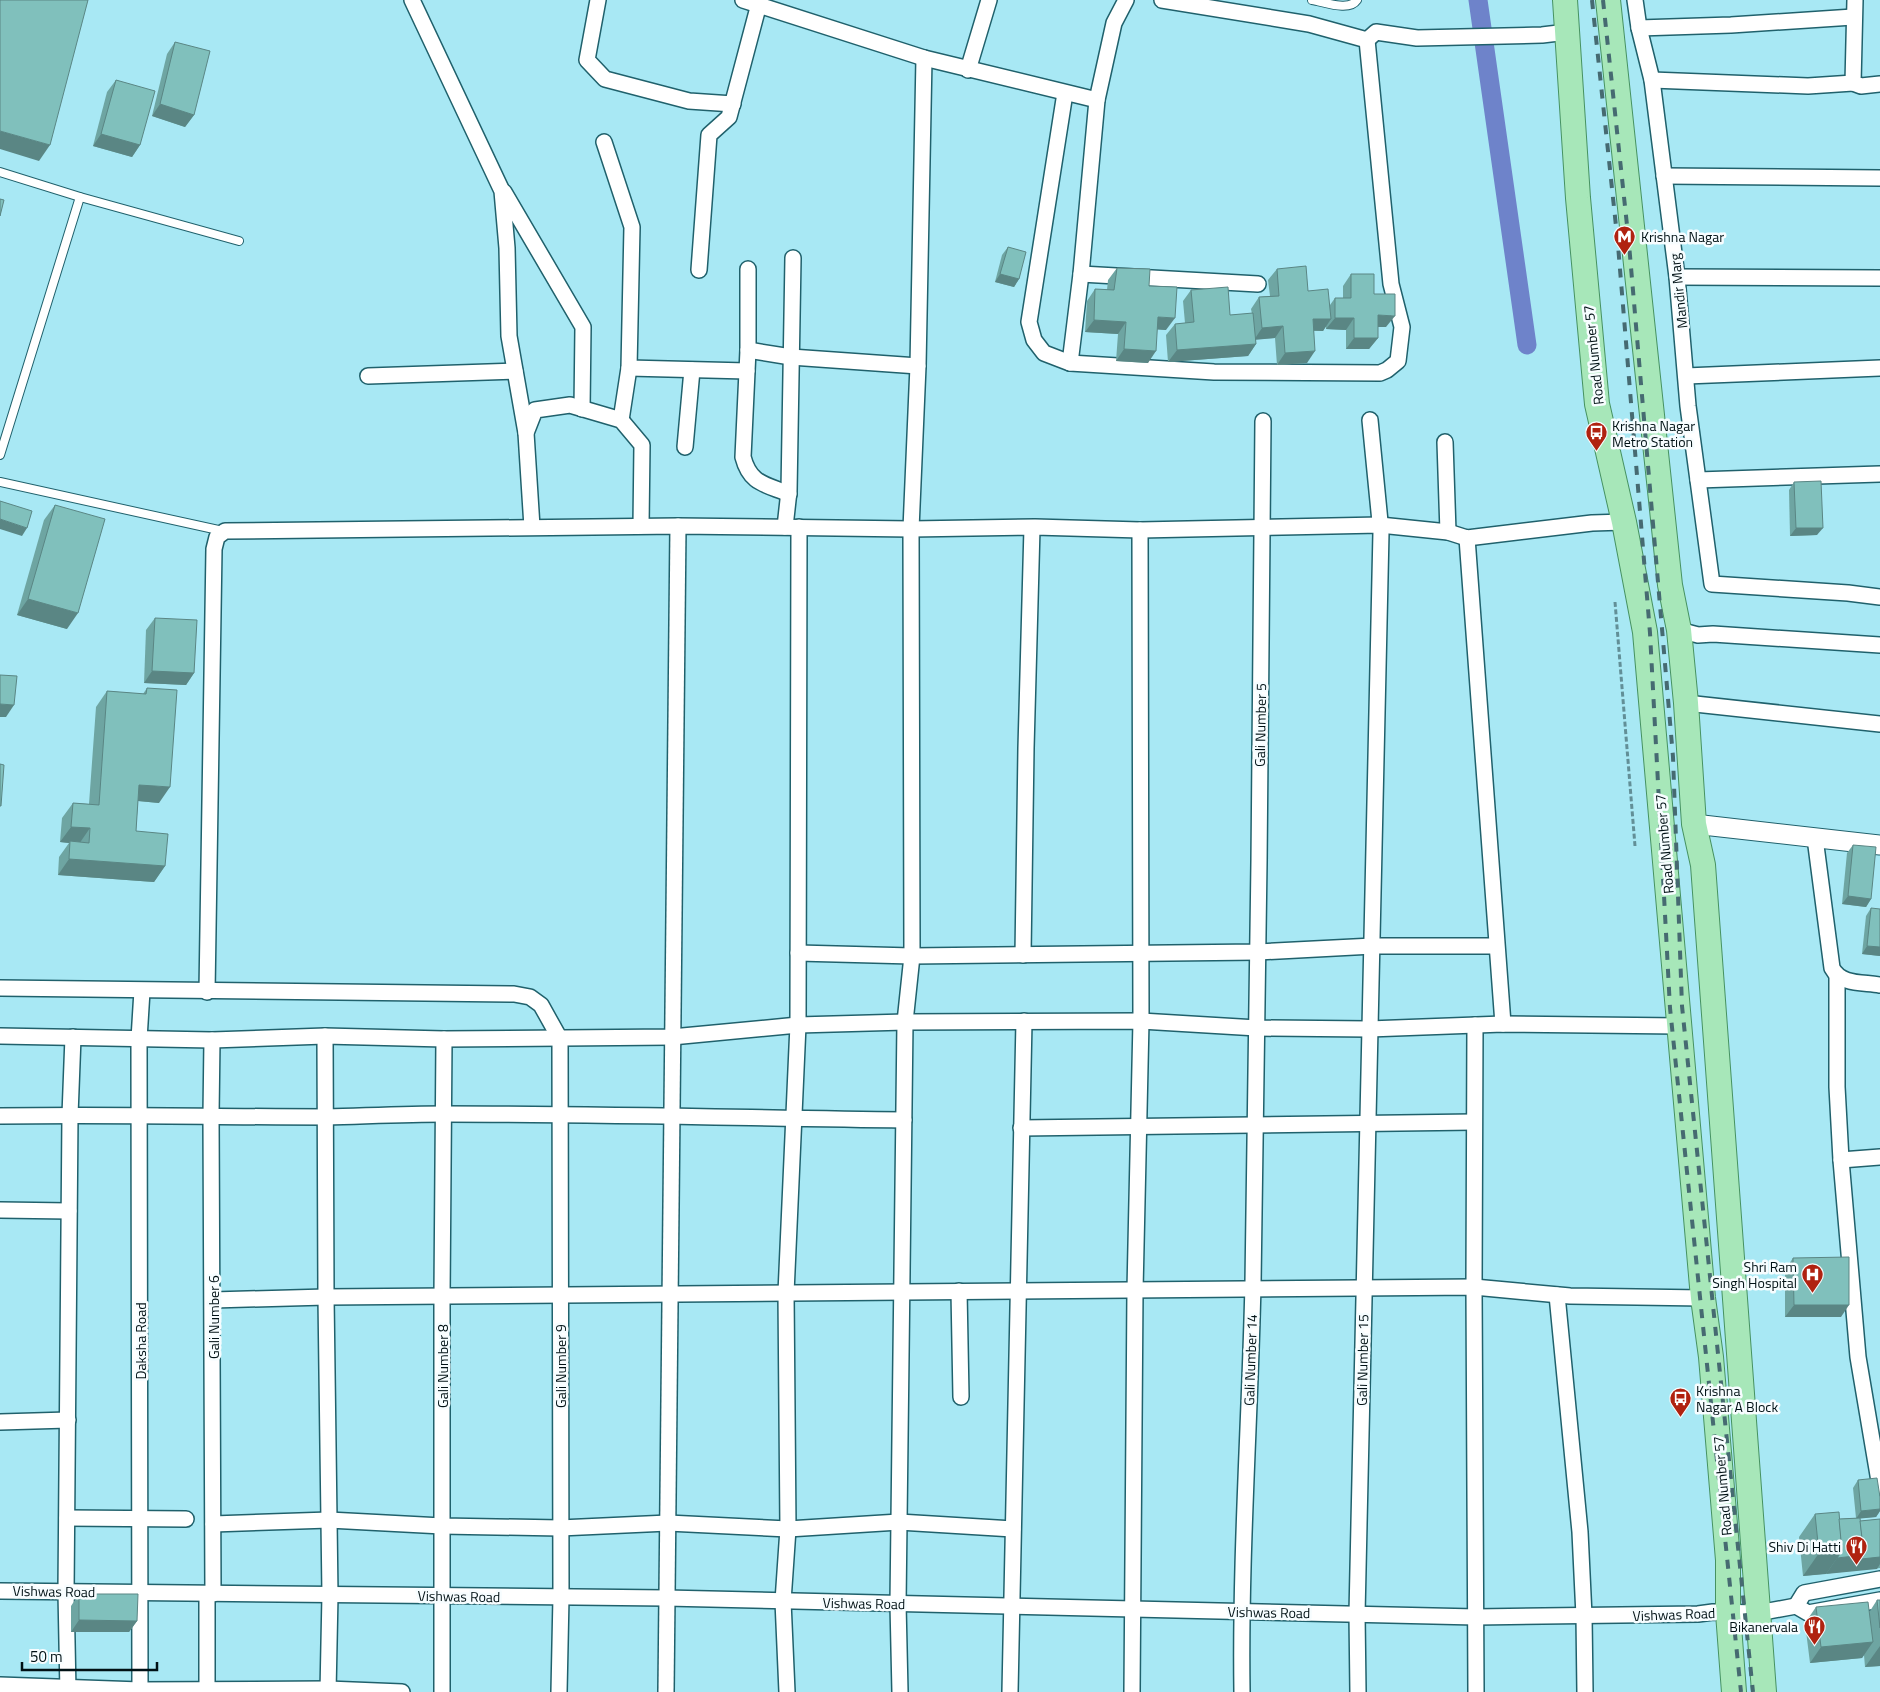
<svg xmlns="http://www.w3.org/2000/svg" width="1880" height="1692" font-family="'Titillium Web',sans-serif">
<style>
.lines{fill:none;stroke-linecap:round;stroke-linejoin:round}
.canal{stroke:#6e83ca;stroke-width:19}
.service-casing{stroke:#20616c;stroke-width:10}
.minor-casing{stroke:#20616c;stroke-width:18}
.tertiary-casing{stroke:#20616c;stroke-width:21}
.primary-casing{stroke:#469261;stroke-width:26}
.path{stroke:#628f97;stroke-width:3;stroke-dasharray:5 2.5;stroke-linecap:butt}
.service{stroke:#fff;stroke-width:8}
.minor{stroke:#fff;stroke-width:15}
.tertiary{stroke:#fff;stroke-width:19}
.primary{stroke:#a7e7b9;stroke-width:24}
.rail{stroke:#466a71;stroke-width:4;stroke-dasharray:9 9;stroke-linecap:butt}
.wall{fill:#6ea5a2}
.shaded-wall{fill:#5a8684}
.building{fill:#80c0bc;stroke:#5a8684}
.labels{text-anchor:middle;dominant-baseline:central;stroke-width:5;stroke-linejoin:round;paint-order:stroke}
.poi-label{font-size:14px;fill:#001115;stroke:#f7fdff;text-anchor:start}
.street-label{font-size:14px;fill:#001115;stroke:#f7fdff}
</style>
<rect width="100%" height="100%" fill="#a8e8f4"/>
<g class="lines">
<polyline class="canal" points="1478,0 1527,345"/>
<defs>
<g id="service">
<path d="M1312,0C1325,2 1349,12 1357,0"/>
<polyline points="0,172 80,197 239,241"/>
<polyline points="0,455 80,197"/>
<polyline points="0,482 223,531"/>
</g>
<g id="minor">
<polyline points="412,0 502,191 507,248 509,336 526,433"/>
<polyline points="598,0 587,60 605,79 689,101 733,104"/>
<polyline points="743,0 924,58 1097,100"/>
<polyline points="1635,0 1639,28 1652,80 1677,277 1688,406 1712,584 1848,593 1880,597"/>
<polyline points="1855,0 1853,83 1861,86 1880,84"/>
<polyline points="1639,28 1731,25 1853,17"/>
<polyline points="1367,40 1376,32 1417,38 1542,35 1567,32"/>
<polyline points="968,70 989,0"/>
<polyline points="1652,80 1808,86 1853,83"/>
<polyline points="1065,93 1029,322 1034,340 1044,353 1070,363 1214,372 1380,373 1387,370 1398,361 1402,327 1391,284 1367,40 1309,24 1162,0"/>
<polyline points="604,142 632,227 629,368 747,371"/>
<polyline points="1664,176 1880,178"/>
<polyline points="504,192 583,327 582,409"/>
<path d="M748,269V350L743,457C750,484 765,484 789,494"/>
<polyline points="699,270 709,135 729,117 760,0"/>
<polyline points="1081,274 1258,284"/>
<polyline points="1677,277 1880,278"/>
<polyline points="748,350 791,357 918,366"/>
<polyline points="1070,363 1081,274 1097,100 1114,23 1126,0"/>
<polyline points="368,376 515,371"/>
<polyline points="1686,376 1880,368"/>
<polyline points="621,420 629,368"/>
<polyline points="1445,442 1448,532"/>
<polyline points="685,447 692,370"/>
<polyline points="1698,480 1880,474"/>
<polyline points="532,527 526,433 535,410 570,405 621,420 642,445 641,526"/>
<polyline points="785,527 789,491 793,258"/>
<polyline points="1467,538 1503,1024"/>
<polyline points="1679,630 1698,635 1713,634 1880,645"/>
<polyline points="1686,703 1880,724"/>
<path d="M1815,838L1832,968C1841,985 1862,982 1880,985"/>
<polyline points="798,953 912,956 1258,952 1373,946 1496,946"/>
<polyline points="1023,955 1026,748 1032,528"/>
<polyline points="1837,976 1837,1087 1841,1160 1858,1357 1880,1487"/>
<polyline points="0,988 514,994 530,997 541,1005 560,1039 561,1597 559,1692"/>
<polyline points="207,992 214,549 217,537 225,531 678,526 911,529 1035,527 1140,530 1380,525 1448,532 1467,538 1592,523 1624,522"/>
<polyline points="1475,1025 1474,1287 1476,1692"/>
<polyline points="0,1036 212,1040 325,1036 444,1039 672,1037 798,1025 905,1022 1141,1021 1257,1028 1369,1029 1503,1024 1679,1026"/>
<polyline points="325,1036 326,1297 330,1595 328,1692"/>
<polyline points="212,1040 211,1115 213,1594"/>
<path d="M0,1116C109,1114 218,1117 327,1117C366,1116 406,1114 445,1114C598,1114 751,1118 904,1120"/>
<polyline points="1021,1128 1474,1122"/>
<polyline points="1841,1160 1880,1157"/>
<polyline points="0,1210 69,1211"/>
<polyline points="959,1291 961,1397"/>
<polyline points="1557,1295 1580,1532 1584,1616 1585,1692"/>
<polyline points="213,1300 326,1297 1474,1287 1570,1296 1703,1298"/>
<polyline points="0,1422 68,1420"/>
<polyline points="67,1518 186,1519"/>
<polyline points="213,1524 329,1520 442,1526 560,1528 668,1523 788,1529 899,1522 1013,1529"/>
<polyline points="0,1591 666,1598 1476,1617 1698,1614 1713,1612 1758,1613 1796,1606 1808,1613 1880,1600"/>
<polyline points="1796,1606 1804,1593 1880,1579"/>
<polyline points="0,1685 140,1690 328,1689 402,1692"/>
<polyline points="68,1692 66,1592 70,1115 73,1037"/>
<polyline points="140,1692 139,1039 142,991"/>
<polyline points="207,1692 207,1594"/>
<polyline points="442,1692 442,1296 444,1039"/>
<polyline points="666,1692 678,526"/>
<polyline points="787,1692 783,1601 788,1529 786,1293 798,1025 799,527"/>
<polyline points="900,1692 898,1604 905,1022 912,956 911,529 918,366 924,58"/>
<polyline points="1010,1692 1024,1021"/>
<polyline points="1132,1692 1135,1290 1141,1021 1140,530"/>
<path d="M1242,1692C1240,1556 1250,1420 1253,1283C1258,996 1261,708 1263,421"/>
<polyline points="1358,1692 1357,1614 1381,532 1370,420"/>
</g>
<polyline id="tertiary" points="1694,824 1880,845"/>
<g id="primary">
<polyline points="1565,0 1578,198 1597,404 1624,522 1645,632 1703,1298 1711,1357 1728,1560 1728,1613 1734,1692"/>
<polyline points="1608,0 1670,585 1679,630 1686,703 1694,824 1703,865 1764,1692"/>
</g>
</defs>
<use href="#service" class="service-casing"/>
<use href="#minor" class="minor-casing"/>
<use href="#tertiary" class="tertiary-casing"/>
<use href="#primary" class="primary-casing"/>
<polyline class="path" points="1615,602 1635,846"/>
<use href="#service" class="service"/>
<use href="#minor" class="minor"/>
<use href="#tertiary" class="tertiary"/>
<use href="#primary" class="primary"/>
<g class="rail">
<polyline points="1592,0 1618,245 1650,633 1670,1008 1741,1692"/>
<polyline points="1603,0 1629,244 1673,757 1682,1006 1753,1692"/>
</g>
</g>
<g class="wall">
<polygon points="175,42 194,115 185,127 152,116 167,54"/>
<polygon points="116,80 140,145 132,157 93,146 107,92"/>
<polygon points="1008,247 1019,279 1014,287 995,282 1002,255"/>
<polygon points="1117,268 1149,286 1166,330 1157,329 1148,363 1116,361 1118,334 1085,332 1087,301 1095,289 1107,290 1108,280"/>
<polygon points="1277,269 1308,291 1330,305 1335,298 1343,298 1343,286 1351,274 1374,294 1386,327 1378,327 1378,338 1369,349 1346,349 1346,330 1326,329 1326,326 1323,331 1314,331 1307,363 1277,365 1275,338 1255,339 1256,344 1248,356 1168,362 1166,335 1175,324 1185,323 1183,301 1191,290 1230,315 1252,314 1251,309 1259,297 1270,296 1268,280"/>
<polygon points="1794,482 1817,535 1790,536 1789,490"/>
<polygon points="55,505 67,629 17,615 44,520"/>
<polygon points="155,618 194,673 186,685 144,683 146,630"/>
<polygon points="147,688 159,803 138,801 136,831 165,866 154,882 58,875 59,857 69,843 60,842 62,818 73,803 89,804 96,707 107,691 143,694"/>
<polygon points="1853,845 1871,899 1866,907 1842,904 1847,853"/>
<polygon points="1871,908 1880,956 1862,954 1866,916"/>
<polygon points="1793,1258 1841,1317 1785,1317 1785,1270"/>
<polygon points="1858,1480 1880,1497 1880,1511 1876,1517 1860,1518 1860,1521 1880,1519 1880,1568 1803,1576 1799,1537 1815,1514 1839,1519 1856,1518 1853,1488"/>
<polygon points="79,1594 137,1621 129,1632 71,1632 71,1606"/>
<polygon points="1877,1600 1880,1600 1880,1666 1865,1667 1864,1655 1862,1658 1810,1663 1805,1623 1816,1607 1870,1611"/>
</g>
<g class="shaded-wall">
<polygon points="160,104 194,115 185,127 152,116"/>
<polygon points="0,131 50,145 39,161 0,149"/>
<polygon points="101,134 140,145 132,157 93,146"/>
<polygon points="1000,274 1019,279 1014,287 995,282"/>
<polygon points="1378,315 1395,316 1386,327 1369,327"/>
<polygon points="1158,317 1175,318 1166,330 1149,329"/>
<polygon points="1335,318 1354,318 1346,330 1326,329"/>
<polygon points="1313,319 1331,319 1323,331 1305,330"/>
<polygon points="1094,320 1126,322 1118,334 1085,332"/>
<polygon points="1283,326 1275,338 1254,340 1262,328"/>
<polygon points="1354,338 1378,338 1369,349 1346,349"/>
<polygon points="1256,344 1248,356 1168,362 1177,350"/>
<polygon points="1124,349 1156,351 1148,363 1116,361"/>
<polygon points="1315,351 1307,363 1277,365 1285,353"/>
<polygon points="0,519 27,528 22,536 0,529"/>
<polygon points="1796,528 1823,528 1817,535 1790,536"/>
<polygon points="28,599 78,613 67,629 17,615"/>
<polygon points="152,671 194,673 186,685 144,683"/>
<polygon points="0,704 14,705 6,717 0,717"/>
<polygon points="139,785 170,787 159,803 128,800"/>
<polygon points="71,827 90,828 79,844 70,841 69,843 60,842"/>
<polygon points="69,859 165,866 154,882 58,875"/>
<polygon points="1848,896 1871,899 1866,907 1842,904"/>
<polygon points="1867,946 1880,947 1880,956 1862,954"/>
<polygon points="1794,1305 1849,1305 1841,1317 1785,1317"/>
<polygon points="1880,1509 1880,1511 1876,1517 1856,1519 1861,1511"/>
<polygon points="1842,1551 1826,1574 1803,1576 1819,1553"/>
<polygon points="1864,1555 1880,1557 1880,1564 1877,1569 1826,1574 1837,1558"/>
<polygon points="79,1620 137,1621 129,1632 71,1632"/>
<polygon points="1873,1642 1862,1658 1810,1663 1821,1647"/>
<polygon points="1880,1646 1880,1666 1865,1667"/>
</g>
<g class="building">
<polygon points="0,0 88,0 50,145 0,131"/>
<polygon points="175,42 210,51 194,115 160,104"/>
<polygon points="116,80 155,91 140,145 101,134"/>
<polygon points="0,199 4,200 0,216"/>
<polygon points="1008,247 1026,252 1019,279 1000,274"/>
<polygon points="1306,266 1308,291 1328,289 1331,319 1313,319 1315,351 1285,353 1283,326 1262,328 1259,297 1279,296 1277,269"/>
<polygon points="1117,268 1150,269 1149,286 1177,287 1175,318 1158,317 1156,351 1124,349 1126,322 1094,320 1095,289 1114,290"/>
<polygon points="1351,274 1374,274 1374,294 1395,294 1395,316 1378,315 1378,338 1354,338 1354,318 1335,318 1335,298 1351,298"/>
<polygon points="1228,287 1230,315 1253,313 1256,344 1177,350 1175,324 1194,322 1191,290"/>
<polygon points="1821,481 1823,528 1796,528 1794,482"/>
<polygon points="0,501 32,511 27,528 0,519"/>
<polygon points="55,505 105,519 78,613 28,599"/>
<polygon points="155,618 197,620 194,673 152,671"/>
<polygon points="0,675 17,676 14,705 0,704"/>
<polygon points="147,688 177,690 170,787 139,785 136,831 168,834 165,866 69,859 70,841 89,843 90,828 71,827 73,803 99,805 107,691 146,694"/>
<polygon points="0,764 4,765 1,806 0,806"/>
<polygon points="1853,845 1876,847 1871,899 1848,896"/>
<polygon points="1871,908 1880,909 1880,947 1867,946"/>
<polygon points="1849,1257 1849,1305 1794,1305 1793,1258"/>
<polygon points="1877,1478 1880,1497 1880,1509 1861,1511 1858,1480"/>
<polygon points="1839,1512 1842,1551 1819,1553 1815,1514"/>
<polygon points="1860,1518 1864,1555 1837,1558 1842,1551 1839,1519"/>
<polygon points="1880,1519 1880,1557 1861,1559 1864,1555 1860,1521"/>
<polygon points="79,1594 138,1594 137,1621 79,1620"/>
<polygon points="1877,1600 1880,1600 1880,1628"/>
<polygon points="1868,1602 1873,1642 1821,1647 1816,1607"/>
</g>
<defs>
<symbol id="metro-pin" viewBox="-11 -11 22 30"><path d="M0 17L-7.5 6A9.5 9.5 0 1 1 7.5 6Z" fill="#b02210" stroke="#f7fdff"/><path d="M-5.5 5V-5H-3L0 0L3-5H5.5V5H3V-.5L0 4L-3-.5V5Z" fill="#fff"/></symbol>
<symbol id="bus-pin" viewBox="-11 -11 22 30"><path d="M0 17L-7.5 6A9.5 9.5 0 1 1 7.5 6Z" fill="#b02210" stroke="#f7fdff"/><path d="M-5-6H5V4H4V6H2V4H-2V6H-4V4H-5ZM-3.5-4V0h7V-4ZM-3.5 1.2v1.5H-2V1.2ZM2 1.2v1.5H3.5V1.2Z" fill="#fff"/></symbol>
<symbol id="hospital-pin" viewBox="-11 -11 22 30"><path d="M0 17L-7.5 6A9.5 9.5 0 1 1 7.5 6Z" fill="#b02210" stroke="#f7fdff"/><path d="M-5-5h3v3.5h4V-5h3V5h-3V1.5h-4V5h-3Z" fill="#fff"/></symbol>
<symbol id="restaurant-pin" viewBox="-11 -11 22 30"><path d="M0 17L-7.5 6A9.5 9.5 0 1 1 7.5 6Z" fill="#b02210" stroke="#f7fdff"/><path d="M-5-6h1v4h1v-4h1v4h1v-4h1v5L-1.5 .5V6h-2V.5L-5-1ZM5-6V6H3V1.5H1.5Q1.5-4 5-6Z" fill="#fff"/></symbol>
</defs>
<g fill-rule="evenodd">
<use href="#metro-pin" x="1612" y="224" width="25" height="34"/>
<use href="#bus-pin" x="1584" y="420" width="25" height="34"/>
<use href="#hospital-pin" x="1800" y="1262" width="25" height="34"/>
<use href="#bus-pin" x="1668" y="1386" width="25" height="34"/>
<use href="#restaurant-pin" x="1844" y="1534" width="25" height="34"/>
<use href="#restaurant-pin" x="1802" y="1614" width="25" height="34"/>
</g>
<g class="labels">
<g class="poi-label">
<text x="1641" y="236">Krishna Nagar</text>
<text x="1612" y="425">Krishna Nagar<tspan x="1612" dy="16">Metro Station</tspan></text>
<text x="1797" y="1266" text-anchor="end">Shri Ram<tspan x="1797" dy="16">Singh Hospital</tspan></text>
<text x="1696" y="1390">Krishna<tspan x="1696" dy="16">Nagar A Block</tspan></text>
<text x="1841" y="1546" text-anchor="end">Shiv Di Hatti</text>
<text x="1798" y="1626" text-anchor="end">Bikanervala</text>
</g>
<g class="street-label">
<text transform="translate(1678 291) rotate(-96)">Mandir Marg</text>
<text transform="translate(1593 355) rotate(-96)">Road Number 57</text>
<text transform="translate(1260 725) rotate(-89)">Gali Number 5</text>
<text transform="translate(1664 844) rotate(-95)">Road Number 57</text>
<text transform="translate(213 1317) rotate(-90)">Gali Number 6</text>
<text transform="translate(140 1341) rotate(-90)">Daksha Road</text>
<text transform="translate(1250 1360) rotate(-88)">Gali Number 14</text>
<text transform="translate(1362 1360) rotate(-89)">Gali Number 15</text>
<text transform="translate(442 1366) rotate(-90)">Gali Number 8</text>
<text transform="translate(560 1366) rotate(-90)">Gali Number 9</text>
<text transform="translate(1722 1486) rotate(-95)">Road Number 57</text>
<text transform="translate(54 1591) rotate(1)">Vishwas Road</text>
<text transform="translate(459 1596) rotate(1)">Vishwas Road</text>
<text transform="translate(864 1603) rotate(1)">Vishwas Road</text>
<text transform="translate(1269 1612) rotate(1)">Vishwas Road</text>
<text transform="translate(1674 1614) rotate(-2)">Vishwas Road</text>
</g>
</g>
<path d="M22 1662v8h135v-8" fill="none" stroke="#001115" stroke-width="2.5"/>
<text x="30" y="1662" font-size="15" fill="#001115" stroke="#f7fdff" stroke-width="4" paint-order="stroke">50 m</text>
</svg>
